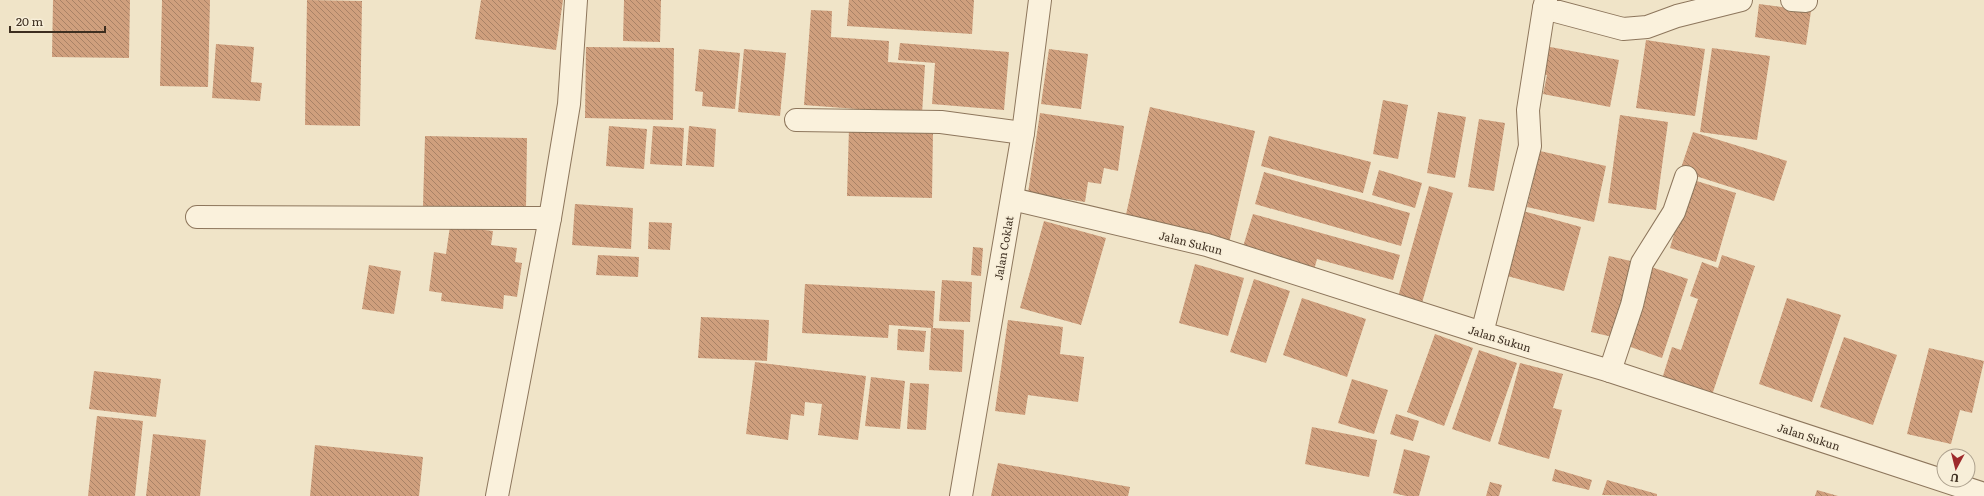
<svg xmlns="http://www.w3.org/2000/svg" width="1984" height="496" font-family="Literata,serif">
<style>
.building{fill:url(#building-back-hatch)}
.lines{fill:none;stroke-linecap:round;stroke-linejoin:round}
.minor-casing{stroke:#8d765c;stroke-width:24}
.minor{stroke:#faf1dc;stroke-width:22}
.labels{text-anchor:middle;dominant-baseline:central;stroke-width:3;stroke-linejoin:round;paint-order:stroke}
.street-label{font-size:11px;fill:#3d2e20;stroke:#f7eed8}
</style>
<defs>
<pattern id="building-back-hatch" width="6" height="6" patternUnits="userSpaceOnUse"><rect width="6" height="6" fill="#cf9f7d"/><path d="M-1 5l2 2M0 0l6 6M5-1l2 2" fill="none" stroke="#a98266"/></pattern>
</defs>
<rect width="100%" height="100%" fill="#f0e4c8"/>
<g class="building">
<polygon points="53,0 130,0 129,58 52,57"/>
<polygon points="162,0 210,0 208,87 160,86"/>
<polygon points="307,0 362,1 360,126 305,125"/>
<polygon points="481,0 563,0 556,50 475,39"/>
<polygon points="624,0 661,0 660,42 623,41"/>
<polygon points="849,0 974,0 972,34 847,26"/>
<polygon points="1759,4 1811,11 1806,45 1755,37"/>
<polygon points="811,10 832,11 831,37 889,41 888,62 925,65 922,114 804,105"/>
<polygon points="1646,40 1705,49 1695,116 1636,108"/>
<polygon points="900,43 1009,52 1004,110 932,104 935,63 898,60"/>
<polygon points="216,44 254,47 251,82 262,83 260,101 212,98"/>
<polygon points="1545,46 1619,60 1610,107 1543,94 1547,75 1540,74"/>
<polygon points="586,47 674,48 673,120 585,118"/>
<polygon points="1712,48 1770,56 1757,140 1700,132"/>
<polygon points="699,49 740,53 735,109 702,106 703,92 695,91"/>
<polygon points="744,49 786,53 780,116 738,112"/>
<polygon points="1049,49 1088,54 1081,109 1041,104"/>
<polygon points="1383,100 1408,105 1398,159 1373,154"/>
<polygon points="1150,107 1255,131 1229,243 1125,219"/>
<polygon points="1438,112 1466,117 1455,178 1427,173"/>
<polygon points="1040,113 1124,126 1118,171 1104,168 1101,184 1088,182 1085,202 1028,193"/>
<polygon points="1620,115 1668,122 1656,210 1608,203"/>
<polygon points="1479,119 1505,123 1494,191 1468,187"/>
<polygon points="609,126 647,129 644,169 606,166"/>
<polygon points="653,126 684,128 682,166 650,164"/>
<polygon points="689,126 716,129 714,167 686,165"/>
<polygon points="849,128 933,130 932,198 847,196"/>
<polygon points="1693,132 1787,161 1774,201 1680,171"/>
<polygon points="425,136 527,138 526,208 423,206"/>
<polygon points="1269,136 1371,162 1363,193 1261,166"/>
<polygon points="1540,151 1606,166 1594,222 1527,207"/>
<polygon points="1379,170 1422,183 1415,208 1372,195"/>
<polygon points="1264,172 1410,213 1401,246 1255,204"/>
<polygon points="1690,179 1736,193 1716,262 1670,248"/>
<polygon points="1429,186 1453,193 1422,303 1398,297"/>
<polygon points="575,204 633,208 631,249 572,245"/>
<polygon points="1523,211 1581,227 1564,291 1507,276"/>
<polygon points="1253,214 1400,255 1393,280 1317,259 1314,270 1242,250"/>
<polygon points="1044,221 1106,238 1081,325 1020,308"/>
<polygon points="649,222 672,223 670,250 648,249"/>
<polygon points="450,226 493,231 491,245 517,248 515,262 522,263 517,297 504,295 503,309 441,301 442,293 429,291 434,252 446,254"/>
<polygon points="973,247 983,248 981,276 971,275"/>
<polygon points="598,255 639,257 638,277 596,275"/>
<polygon points="1722,255 1755,266 1712,395 1662,379 1672,347 1681,350 1698,299 1690,296 1702,262 1718,268"/>
<polygon points="1609,256 1635,262 1617,338 1591,332"/>
<polygon points="1195,264 1244,278 1228,336 1179,323"/>
<polygon points="369,265 401,271 394,314 362,309"/>
<polygon points="1651,267 1688,279 1662,358 1625,345"/>
<polygon points="1254,279 1290,291 1266,363 1230,352"/>
<polygon points="942,280 972,282 970,322 939,321"/>
<polygon points="805,284 935,291 933,328 964,330 962,372 929,370 931,328 889,325 888,338 802,333"/>
<polygon points="1302,298 1366,319 1347,377 1283,355"/>
<polygon points="1787,298 1841,315 1812,402 1759,384"/>
<polygon points="701,317 769,320 767,361 698,358"/>
<polygon points="1008,320 1063,327 1060,354 1084,357 1078,402 1028,395 1025,415 995,411"/>
<polygon points="898,329 926,331 924,352 897,350"/>
<polygon points="1435,334 1473,348 1444,426 1407,412"/>
<polygon points="1844,337 1897,355 1873,425 1820,407"/>
<polygon points="1929,348 1984,361 1972,413 1960,410 1951,444 1907,434"/>
<polygon points="1479,350 1517,363 1490,442 1452,429"/>
<polygon points="755,362 866,376 858,440 818,435 822,404 805,402 804,416 791,414 788,440 746,434"/>
<polygon points="1520,363 1563,374 1553,408 1562,410 1549,459 1498,444"/>
<polygon points="94,371 161,379 156,417 89,409"/>
<polygon points="871,377 905,381 900,429 865,426"/>
<polygon points="1352,379 1388,390 1374,434 1338,423"/>
<polygon points="910,383 929,384 926,430 907,429"/>
<polygon points="1396,414 1419,421 1413,441 1390,434"/>
<polygon points="97,416 143,421 135,496 88,496"/>
<polygon points="1312,427 1377,440 1369,477 1305,464"/>
<polygon points="153,434 206,440 200,496 146,496"/>
<polygon points="315,445 423,457 419,496 310,496"/>
<polygon points="1404,449 1430,456 1419,496 1406,496 1393,493"/>
<polygon points="998,463 1130,487 1128,496 991,496"/>
<polygon points="1555,469 1592,480 1589,490 1552,481"/>
<polygon points="1607,480 1657,494 1657,496 1602,495"/>
<polygon points="1490,482 1502,485 1499,496 1486,496"/>
<polygon points="1817,490 1838,496 1815,496"/>
</g>
<g class="lines">
<defs>
<g id="minor">
<polyline points="1546,0 1544,8 1623,29 1647,27 1677,16 1741,0"/>
<polyline points="1792,0 1806,1"/>
<polyline points="796,120 941,122 1023,133"/>
<polyline points="1012,199 1207,245 1482,333 1610,371 1984,494"/>
<polyline points="197,217 550,218"/>
<polyline points="1482,333 1530,146 1528,110 1544,8"/>
<polyline points="1610,371 1632,305 1642,263 1674,212 1686,177"/>
<polyline points="497,496 550,218 569,104 576,0"/>
<polyline points="961,496 1023,133 1040,0"/>
</g>
</defs>
<use href="#minor" class="minor-casing"/>
<use href="#minor" class="minor"/>
</g>
<g class="labels">
<g class="street-label">
<text transform="translate(1191 242) rotate(14)">Jalan Sukun</text>
<text transform="translate(1003 248) rotate(-80)">Jalan Coklat</text>
<text transform="translate(1500 338) rotate(17)">Jalan Sukun</text>
<text transform="translate(1809 436) rotate(18)">Jalan Sukun</text>
</g>
</g>
<g transform="translate(1956 468) rotate(187)"><circle r="19" fill="#f7eed8" stroke="#ada18e"/>
<path d="M0-3L7 15L0 10L-7 15Z" fill="#9e2a2b"/>
<text y="-6" font-size="11" font-weight="bold" text-anchor="middle" fill="#3d2e20">U</text>
</g>
<path d="M10 26v6h95v-6" fill="none" stroke="#3d2e20" stroke-width="2"/>
<text x="16" y="26" font-size="12" fill="#3d2e20" stroke="#f7eed8" stroke-width="3" paint-order="stroke">20 m</text>
</svg>
